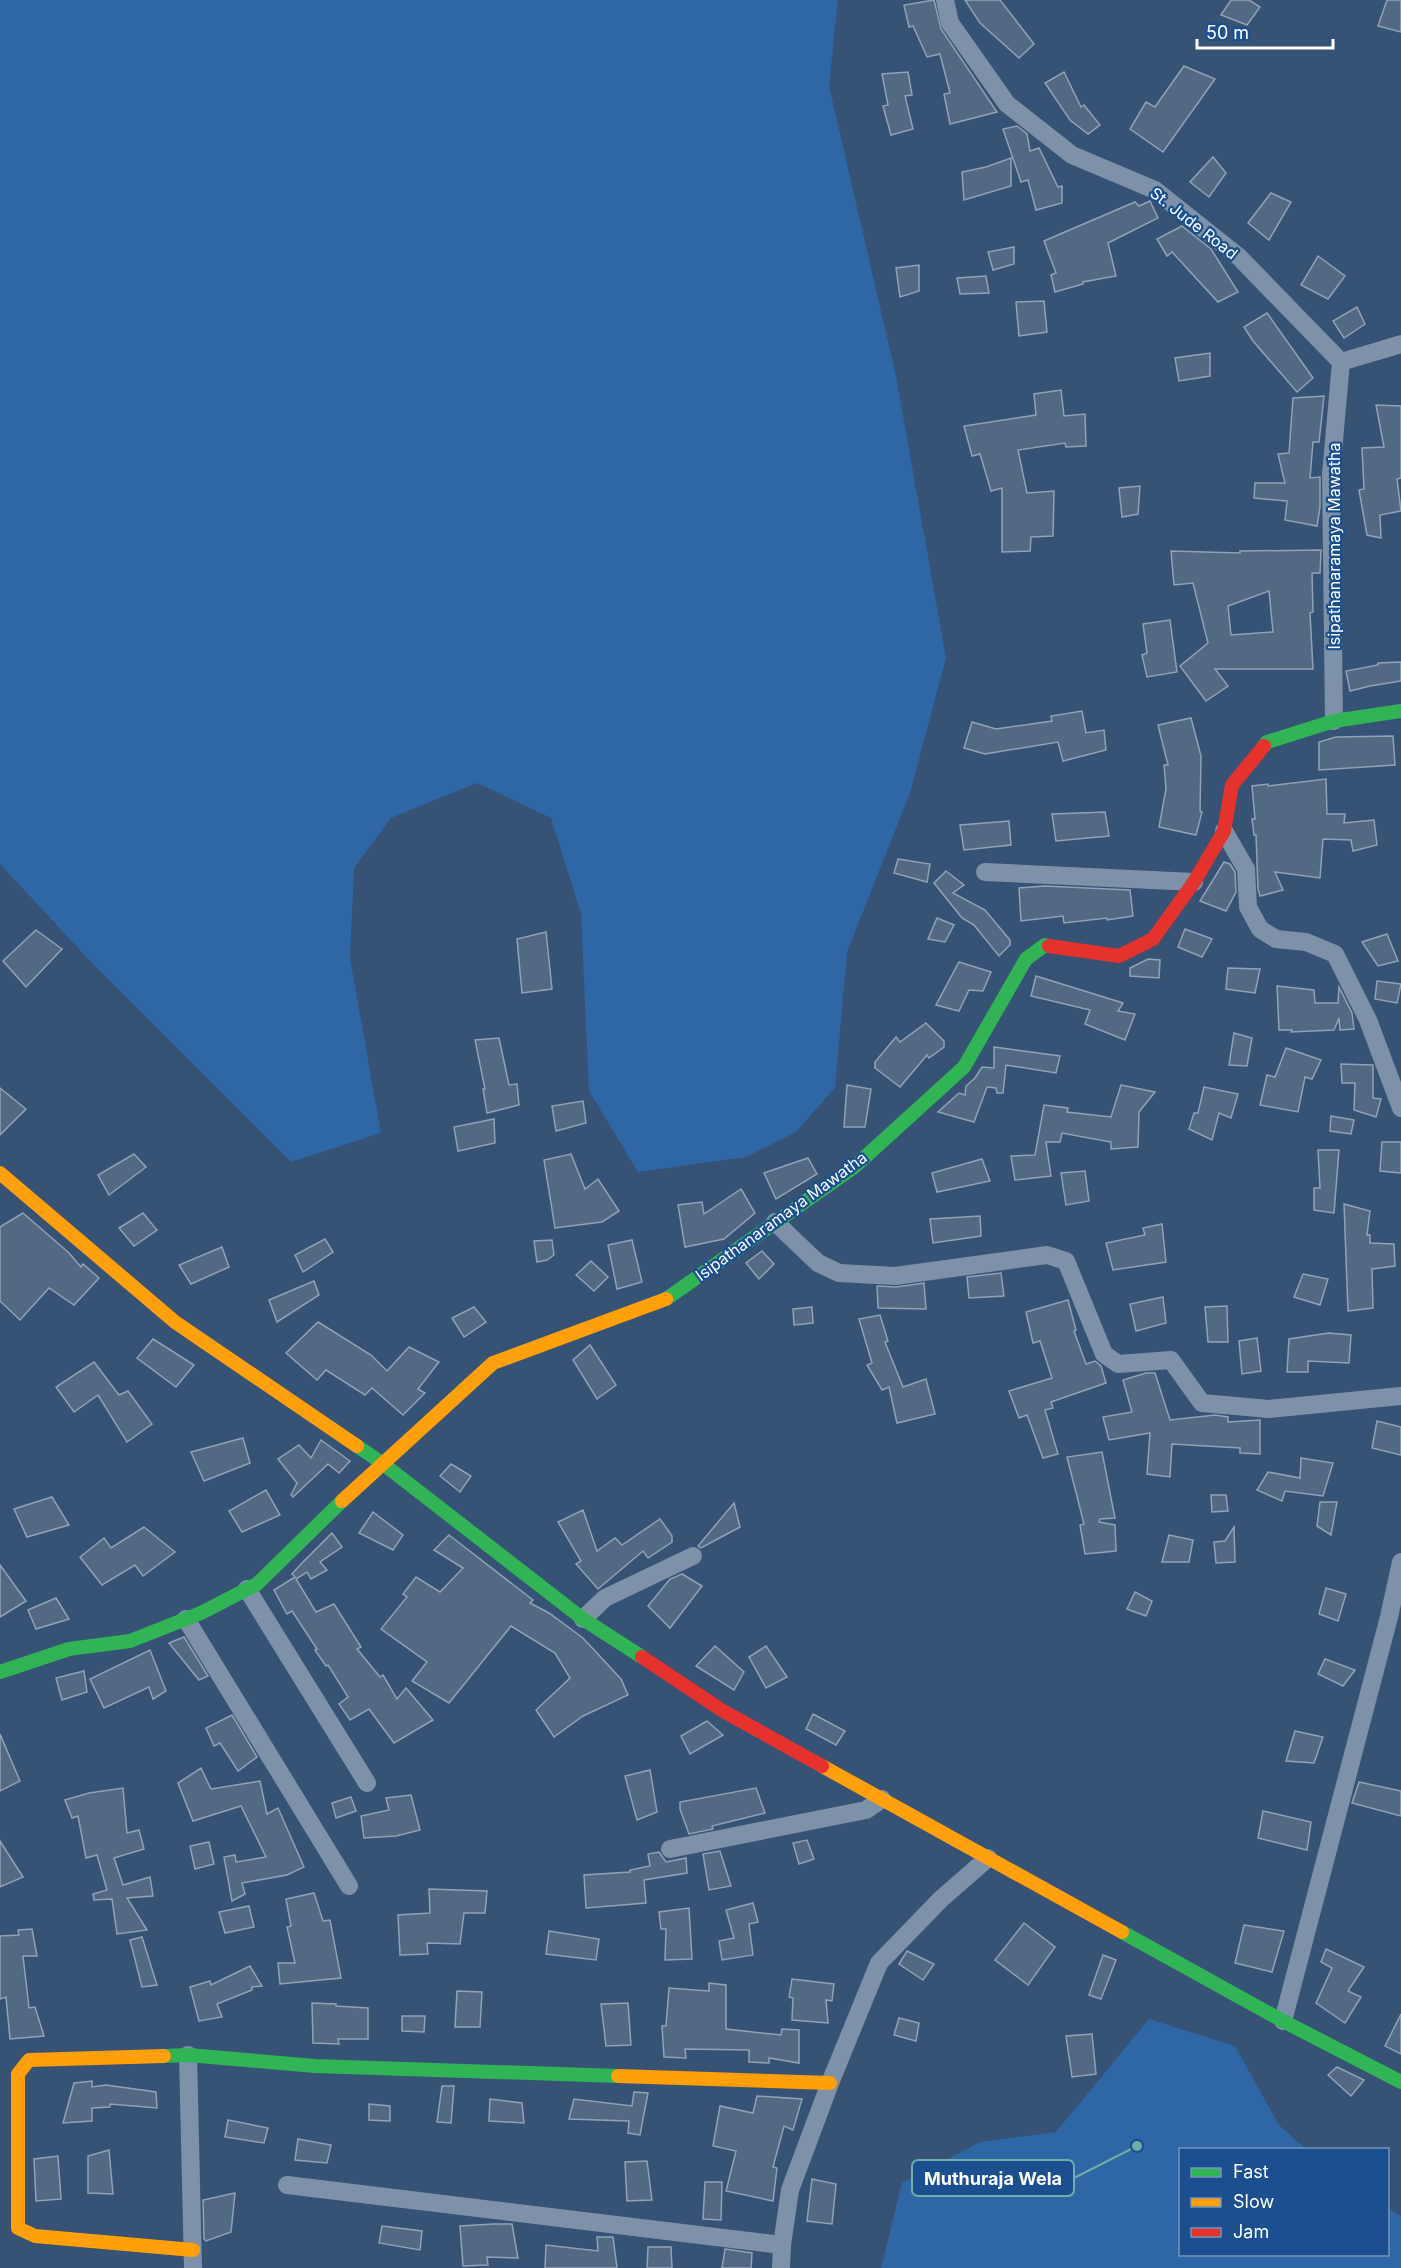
<svg xmlns="http://www.w3.org/2000/svg" width="1401" height="2268" font-family="Inter,sans-serif">
<style>
.green{fill:#2f66a5}
.building{fill:#526984;stroke:#92a2b6;stroke-width:1.5;fill-rule:evenodd}
.lines{fill:none;stroke-linecap:round;stroke-linejoin:round}
.street{stroke:#7d92a8;stroke-width:18}
.fast{stroke:#30b455;stroke-width:14}
.slow{stroke:#ff9f0a;stroke-width:14}
.jam{stroke:#e5322d;stroke-width:14}
.labels{text-anchor:middle;dominant-baseline:central;stroke-width:4.5;stroke-linejoin:round;paint-order:stroke}
.street-label{font-size:16px;fill:#fff;stroke:#1b4f8f}
.leader{fill:none;stroke:#6fada8;stroke-width:2}
.callout-dot{fill:#6fada8;stroke:#1b4f8f;stroke-width:2}
.callout{fill:#1b4f8f;stroke:#6fada8;stroke-width:2}
.callout-label{font-size:18px;text-anchor:middle;font-weight:bold;fill:#fff}
</style>
<rect width="100%" height="100%" fill="#365274"/>
<g class="green">
<polygon points="0,0 838,0 829,86 896,376 946,658 910,793 847,952 835,1088 796,1132 746,1157 638,1172 589,1091 581,914 551,818 477,783 391,818 354,868 350,958 381,1133 291,1162 91,962 0,864"/>
<polygon points="1149,2019 1235,2046 1279,2125 1306,2149 1180,2150 1180,2254 1388,2254 1388,2209 1401,2216 1401,2268 881,2268 902,2183 980,2142 1056,2132"/>
</g>
<g class="building">
<polygon points="934,0 941,29 997,112 950,124 944,94 950,93 940,54 927,57 913,26 909,27 904,5"/>
<polygon points="965,0 1000,0 1034,44 1019,58 980,23"/>
<polygon points="1231,0 1249,0 1260,7 1247,25 1221,15"/>
<polygon points="1387,0 1401,0 1401,32 1378,26"/>
<polygon points="1184,66 1215,79 1163,152 1130,129 1146,102 1155,107"/>
<polygon points="908,72 912,95 905,96 913,129 891,135 883,106 888,105 882,74"/>
<polygon points="1064,72 1081,107 1084,105 1100,125 1088,134 1070,120 1045,83"/>
<polygon points="1017,126 1027,134 1030,151 1039,148 1058,187 1062,186 1062,203 1036,210 1028,180 1021,182 1003,129"/>
<polygon points="1213,157 1226,173 1209,197 1190,182"/>
<polygon points="1011,158 1011,186 964,200 962,172 986,167"/>
<polygon points="1271,193 1291,202 1269,240 1248,223"/>
<polygon points="1150,201 1158,218 1108,243 1116,276 1083,282 1083,284 1055,292 1051,275 1056,273 1044,241 1135,202 1139,206"/>
<polygon points="1182,226 1211,249 1238,292 1218,302 1172,252 1167,256 1157,239"/>
<polygon points="1014,247 1014,264 993,270 988,252"/>
<polygon points="1318,256 1345,276 1328,299 1301,285"/>
<polygon points="919,265 919,291 900,297 896,268"/>
<polygon points="986,276 989,293 960,294 957,278"/>
<polygon points="1044,301 1047,332 1019,336 1016,302"/>
<polygon points="1357,307 1365,324 1344,338 1333,321"/>
<polygon points="1267,313 1313,378 1297,392 1253,341 1244,327"/>
<polygon points="1210,353 1210,376 1179,381 1175,358"/>
<polygon points="1061,390 1064,416 1085,414 1086,446 1066,447 1065,443 1018,450 1027,493 1054,491 1053,536 1031,537 1030,551 1002,552 1002,488 991,491 980,454 972,456 964,426 1036,415 1034,394"/>
<polygon points="1324,396 1319,442 1313,442 1310,478 1320,477 1320,507 1317,526 1285,520 1287,501 1254,498 1255,483 1285,483 1278,454 1289,453 1293,398"/>
<polygon points="1376,405 1401,406 1401,478 1397,479 1401,511 1380,515 1381,538 1367,535 1359,490 1364,489 1362,448 1384,447"/>
<polygon points="1140,486 1138,514 1122,517 1119,488"/>
<path d="M1321,550L1320,573H1312L1313,612L1310,613L1313,669H1215L1228,686L1206,701L1180,666L1208,643L1193,583L1174,585L1171,551L1240,553V551ZM1269,591L1273,632L1231,635L1228,606Z"/>
<polygon points="1170,620 1177,672 1147,677 1142,655 1147,653 1143,624"/>
<polygon points="1401,662 1401,681 1370,686 1350,691 1346,671 1378,665 1378,663"/>
<polygon points="1082,711 1086,733 1104,730 1106,750 1063,761 1058,742 985,754 964,748 972,722 996,729 1052,721 1051,716"/>
<polygon points="1191,718 1201,756 1200,811 1202,812 1196,835 1159,827 1166,789 1164,765 1168,765 1158,725"/>
<polygon points="1393,736 1395,765 1319,770 1319,742 1336,737"/>
<polygon points="1326,779 1327,814 1345,814 1344,823 1374,820 1377,845 1353,851 1351,840 1323,839 1320,878 1275,872 1283,890 1260,896 1258,889 1256,835 1254,835 1252,819 1255,819 1252,786 1268,784 1268,786"/>
<polygon points="1105,812 1109,836 1056,841 1052,814"/>
<polygon points="1009,821 1011,845 964,850 960,825"/>
<polygon points="898,859 930,864 927,882 894,873"/>
<polygon points="1224,862 1230,864 1235,872 1236,892 1226,911 1200,901"/>
<polygon points="946,871 964,885 953,893 985,910 1010,940 1010,945 999,956 974,925 962,918 934,883"/>
<polygon points="1044,886 1130,890 1133,916 1107,920 1107,918 1064,923 1063,916 1021,921 1019,888"/>
<polygon points="937,918 954,925 945,942 928,939"/>
<polygon points="1185,929 1212,939 1202,957 1178,947"/>
<polygon points="36,930 62,949 26,987 3,961"/>
<polygon points="546,932 552,989 522,993 517,939"/>
<polygon points="1387,934 1398,961 1378,966 1362,942"/>
<polygon points="1148,959 1160,960 1159,978 1130,976 1130,968"/>
<polygon points="959,962 991,972 983,991 969,990 959,1011 936,1005"/>
<polygon points="1228,968 1260,969 1255,993 1226,989"/>
<polygon points="1036,976 1123,1003 1118,1011 1135,1014 1125,1040 1085,1024 1090,1010 1031,996"/>
<polygon points="1377,981 1401,984 1397,1003 1375,999"/>
<polygon points="1277,986 1314,990 1315,1003 1338,1003 1339,987 1352,1013 1354,1029 1340,1030 1339,1018 1334,1030 1291,1032 1292,1030 1279,1030"/>
<polygon points="926,1023 944,1041 944,1047 929,1058 927,1055 900,1087 875,1068 875,1062 896,1037 900,1042"/>
<polygon points="1234,1033 1252,1038 1247,1066 1229,1065"/>
<polygon points="499,1038 509,1085 517,1084 519,1105 487,1113 483,1089 485,1089 475,1040"/>
<polygon points="994,1047 1060,1056 1056,1073 1006,1065 1003,1093 997,1093 996,1088 987,1087 974,1122 938,1112 959,1093 965,1095 966,1086 975,1078 982,1067 994,1068"/>
<polygon points="1286,1048 1321,1060 1312,1079 1305,1077 1298,1112 1260,1105 1267,1075 1275,1077"/>
<polygon points="1341,1064 1373,1065 1373,1098 1381,1099 1376,1117 1354,1110 1355,1083 1342,1083"/>
<polygon points="847,1085 871,1089 865,1127 844,1127"/>
<polygon points="1121,1085 1155,1092 1139,1112 1138,1147 1111,1149 1111,1142 1062,1133 1060,1142 1046,1142 1051,1176 1015,1180 1011,1156 1035,1155 1044,1105 1068,1108 1067,1112 1111,1117"/>
<polygon points="1204,1087 1238,1094 1231,1118 1219,1113 1212,1140 1189,1129 1194,1113 1198,1113"/>
<polygon points="0,1088 26,1109 0,1135"/>
<polygon points="583,1101 586,1123 556,1131 552,1106"/>
<polygon points="1331,1116 1354,1120 1351,1134 1330,1131"/>
<polygon points="494,1119 495,1143 458,1151 454,1127"/>
<polygon points="1382,1142 1401,1142 1401,1173 1380,1171"/>
<polygon points="1318,1150 1339,1150 1334,1213 1314,1210 1314,1188 1320,1188"/>
<polygon points="134,1154 146,1167 109,1195 98,1175"/>
<polygon points="571,1154 585,1189 598,1179 619,1211 602,1222 555,1228 544,1160"/>
<polygon points="808,1158 817,1174 776,1199 764,1173"/>
<polygon points="982,1159 990,1181 937,1192 932,1173"/>
<polygon points="1085,1171 1089,1201 1066,1205 1061,1173"/>
<polygon points="741,1189 755,1213 724,1239 685,1247 678,1205 702,1202 704,1214"/>
<polygon points="1344,1204 1370,1211 1367,1235 1370,1235 1370,1243 1394,1244 1395,1266 1372,1269 1373,1308 1348,1311"/>
<polygon points="23,1213 69,1253 81,1267 83,1264 99,1278 74,1305 49,1288 20,1320 0,1301 0,1227"/>
<polygon points="143,1213 157,1230 134,1246 119,1228"/>
<polygon points="980,1216 981,1236 933,1243 930,1219"/>
<polygon points="1162,1224 1166,1262 1113,1270 1106,1243 1145,1235 1143,1228"/>
<polygon points="325,1239 333,1252 303,1272 295,1255"/>
<polygon points="552,1240 554,1255 547,1260 537,1262 534,1241"/>
<polygon points="632,1240 642,1282 617,1289 608,1245"/>
<polygon points="222,1247 229,1267 191,1284 179,1265"/>
<polygon points="762,1251 774,1264 759,1279 746,1263"/>
<polygon points="591,1261 608,1277 594,1291 576,1275"/>
<polygon points="1001,1273 1004,1296 969,1298 967,1277"/>
<polygon points="1303,1274 1328,1279 1320,1305 1294,1297"/>
<polygon points="314,1281 319,1295 277,1322 269,1300"/>
<polygon points="924,1283 926,1309 878,1308 877,1286 896,1287"/>
<polygon points="1163,1297 1166,1323 1136,1331 1130,1304"/>
<polygon points="1068,1300 1076,1330 1074,1331 1086,1364 1095,1361 1101,1366 1106,1383 1051,1402 1053,1408 1045,1410 1058,1454 1043,1458 1027,1415 1019,1418 1009,1391 1052,1378 1040,1341 1033,1343 1026,1312"/>
<polygon points="1227,1306 1228,1342 1208,1342 1205,1307"/>
<polygon points="474,1307 486,1322 464,1337 452,1318"/>
<polygon points="812,1307 813,1323 794,1325 793,1309"/>
<polygon points="880,1315 888,1341 885,1342 903,1387 926,1379 935,1414 897,1423 889,1387 882,1390 867,1365 872,1363 859,1319"/>
<polygon points="318,1322 371,1355 387,1371 409,1347 439,1362 418,1389 425,1393 403,1415 372,1388 365,1395 326,1370 317,1380 286,1353"/>
<polygon points="1329,1333 1351,1335 1349,1363 1308,1361 1308,1372 1287,1372 1289,1339"/>
<polygon points="1257,1338 1261,1371 1242,1374 1239,1341"/>
<polygon points="153,1339 194,1365 176,1387 137,1358"/>
<polygon points="590,1345 616,1385 597,1399 573,1360"/>
<polygon points="94,1362 119,1395 128,1391 152,1424 127,1442 98,1395 74,1412 56,1387"/>
<polygon points="1146,1373 1155,1373 1170,1420 1215,1415 1228,1417 1228,1422 1260,1420 1260,1454 1240,1453 1240,1448 1172,1444 1170,1477 1147,1474 1150,1433 1109,1440 1103,1417 1132,1412 1123,1380"/>
<polygon points="1377,1421 1401,1427 1401,1455 1372,1448"/>
<polygon points="243,1438 250,1463 204,1481 191,1452"/>
<polygon points="321,1440 350,1461 339,1473 328,1464 293,1497 291,1495 297,1483 278,1459 299,1445 311,1458"/>
<polygon points="1102,1452 1115,1518 1100,1519 1099,1522 1115,1525 1116,1551 1085,1554 1080,1525 1084,1524 1067,1457"/>
<polygon points="1301,1458 1333,1463 1323,1496 1285,1491 1282,1501 1257,1490 1268,1472 1300,1478"/>
<polygon points="451,1464 471,1476 460,1492 440,1476"/>
<polygon points="266,1490 280,1515 242,1532 229,1511"/>
<polygon points="1211,1495 1226,1495 1228,1511 1212,1512"/>
<polygon points="52,1497 69,1525 27,1537 14,1509"/>
<polygon points="1320,1502 1337,1502 1331,1535 1317,1526"/>
<polygon points="734,1503 740,1527 701,1548 698,1546"/>
<polygon points="583,1510 597,1551 615,1538 622,1545 660,1519 672,1536 672,1542 648,1558 643,1551 598,1589 576,1564 581,1561 558,1522"/>
<polygon points="373,1512 403,1535 393,1550 359,1533"/>
<polygon points="144,1527 175,1552 143,1576 135,1565 102,1585 80,1557 104,1538 111,1548"/>
<polygon points="1234,1527 1235,1562 1216,1563 1214,1542 1225,1541"/>
<polygon points="332,1533 342,1547 320,1562 327,1570 311,1579 307,1572 296,1579 316,1612 334,1604 361,1647 357,1649 380,1677 383,1675 397,1699 406,1688 433,1720 394,1743 369,1709 350,1720 339,1704 348,1697 328,1665 326,1666 315,1650 317,1649 292,1611 287,1614 274,1590 295,1577 292,1574 301,1564"/>
<polygon points="449,1535 533,1600 530,1603 549,1613 583,1638 621,1679 628,1695 583,1716 554,1737 536,1710 570,1678 555,1653 511,1626 449,1703 412,1681 427,1662 381,1629 407,1597 403,1594 416,1577 440,1592 463,1568 434,1550"/>
<polygon points="1169,1535 1193,1540 1189,1562 1162,1562"/>
<polygon points="0,1565 26,1601 0,1617"/>
<polygon points="682,1574 702,1586 670,1628 648,1606 670,1579"/>
<polygon points="1326,1588 1346,1594 1338,1621 1319,1614"/>
<polygon points="1135,1592 1152,1601 1146,1616 1127,1609"/>
<polygon points="56,1598 69,1619 36,1629 28,1610"/>
<polygon points="184,1637 208,1676 199,1680 169,1643"/>
<polygon points="715,1646 744,1672 734,1690 696,1666"/>
<polygon points="766,1646 787,1677 766,1688 749,1657"/>
<polygon points="150,1650 166,1691 153,1699 149,1687 104,1708 90,1679"/>
<polygon points="1325,1659 1355,1670 1343,1686 1318,1674"/>
<polygon points="84,1671 87,1692 62,1700 56,1678"/>
<polygon points="813,1714 845,1731 836,1745 806,1729"/>
<polygon points="232,1715 257,1757 238,1771 220,1743 214,1746 206,1728"/>
<polygon points="707,1721 723,1735 690,1754 681,1736"/>
<polygon points="1295,1731 1323,1737 1314,1763 1286,1761"/>
<polygon points="0,1734 20,1781 0,1791"/>
<polygon points="201,1768 211,1789 260,1781 267,1814 278,1808 304,1867 287,1875 242,1883 245,1894 232,1901 224,1857 235,1855 236,1862 266,1857 241,1806 193,1821 178,1783"/>
<polygon points="650,1770 657,1812 637,1820 625,1776"/>
<polygon points="1359,1782 1401,1791 1401,1816 1352,1803"/>
<polygon points="123,1788 127,1833 139,1830 144,1849 114,1858 123,1885 150,1877 153,1896 127,1898 147,1930 117,1934 112,1899 94,1900 93,1894 107,1890 97,1855 86,1858 78,1816 72,1818 65,1800 89,1793"/>
<polygon points="756,1788 765,1813 712,1826 713,1829 689,1834 680,1809 680,1802"/>
<polygon points="411,1795 420,1830 396,1836 364,1838 361,1816 389,1810 386,1798"/>
<polygon points="351,1797 356,1811 336,1818 332,1803"/>
<polygon points="1263,1811 1311,1822 1307,1850 1258,1838"/>
<polygon points="807,1840 814,1859 799,1864 793,1843"/>
<polygon points="0,1841 23,1877 0,1887"/>
<polygon points="209,1842 214,1864 195,1869 190,1846"/>
<polygon points="720,1851 731,1886 709,1890 703,1854"/>
<polygon points="659,1852 666,1862 686,1858 687,1873 644,1880 646,1903 586,1908 584,1875 630,1872 630,1870 650,1866 648,1854"/>
<polygon points="429,1889 487,1891 485,1913 464,1913 460,1944 427,1943 428,1954 400,1955 398,1915 430,1913"/>
<polygon points="314,1893 323,1921 330,1920 341,1978 280,1984 278,1963 295,1963 287,1927 291,1926 286,1899"/>
<polygon points="753,1903 758,1922 749,1924 753,1955 722,1960 719,1941 734,1938 726,1910"/>
<polygon points="249,1906 254,1927 225,1933 219,1912"/>
<polygon points="689,1908 692,1959 665,1960 666,1929 661,1929 659,1912"/>
<polygon points="1024,1923 1055,1947 1028,1985 995,1960"/>
<polygon points="1244,1925 1284,1931 1272,1972 1235,1963"/>
<polygon points="32,1929 37,1956 23,1956 29,2008 35,2007 44,2036 10,2039 6,1997 0,1999 0,1936 19,1935 18,1930"/>
<polygon points="549,1931 599,1939 596,1960 546,1954"/>
<polygon points="142,1937 157,1985 142,1987 130,1940"/>
<polygon points="1326,1949 1364,1967 1348,1991 1361,1997 1345,2023 1316,2003 1332,1968 1321,1962"/>
<polygon points="907,1951 934,1964 923,1980 899,1964"/>
<polygon points="1103,1955 1116,1960 1101,1999 1089,1995"/>
<polygon points="250,1966 262,1986 252,1987 252,1990 217,2004 222,2017 199,2021 190,1987 210,1981 211,1985"/>
<polygon points="792,1979 834,1984 832,2001 826,2000 828,2023 792,2020 793,1998 789,1997"/>
<polygon points="709,1983 726,1985 726,2029 781,2035 782,2029 799,2030 799,2063 769,2058 769,2063 749,2062 749,2050 685,2049 686,2058 664,2057 662,2026 666,2026 669,1988 709,1991"/>
<polygon points="457,1991 482,1992 480,2027 455,2027"/>
<polygon points="312,2003 336,2004 336,2006 368,2008 368,2039 338,2039 339,2044 313,2043"/>
<polygon points="628,2003 631,2045 606,2046 601,2004"/>
<polygon points="1401,2014 1401,2054 1385,2046"/>
<polygon points="402,2016 425,2016 424,2032 402,2031"/>
<polygon points="899,2018 919,2023 916,2041 894,2035"/>
<polygon points="1092,2034 1096,2074 1072,2077 1066,2036"/>
<polygon points="1337,2067 1364,2080 1351,2096 1328,2075"/>
<polygon points="92,2081 92,2087 106,2085 156,2092 157,2108 110,2104 110,2107 92,2108 92,2121 63,2123 74,2083"/>
<polygon points="442,2086 454,2086 451,2123 437,2122"/>
<polygon points="634,2092 648,2093 640,2135 628,2133 629,2121 569,2119 574,2099 632,2106"/>
<polygon points="757,2096 802,2099 793,2130 784,2126 773,2167 777,2168 773,2201 726,2191 736,2151 713,2146 720,2106 753,2113"/>
<polygon points="490,2099 522,2103 524,2123 489,2121"/>
<polygon points="369,2104 390,2106 390,2121 369,2120"/>
<polygon points="228,2120 268,2128 264,2143 225,2137"/>
<polygon points="298,2139 331,2145 327,2163 295,2160"/>
<polygon points="109,2150 113,2194 88,2193 88,2156"/>
<polygon points="58,2156 61,2199 36,2201 34,2159"/>
<polygon points="647,2161 652,2200 627,2201 625,2162"/>
<polygon points="812,2179 836,2184 832,2224 807,2221"/>
<polygon points="705,2182 722,2182 721,2220 703,2219"/>
<polygon points="235,2193 231,2232 206,2241 204,2239 203,2200"/>
<polygon points="493,2224 512,2224 518,2258 487,2257 488,2265 463,2266 460,2226"/>
<polygon points="382,2226 422,2231 420,2250 379,2243"/>
<polygon points="597,2237 613,2237 617,2268 545,2268 546,2245 598,2251"/>
<polygon points="648,2247 671,2247 672,2268 647,2268"/>
<polygon points="725,2249 752,2253 751,2268 722,2268"/>
</g>
<g class="lines">
<g class="street">
<polyline points="945,0 950,23 1007,104 1072,155 1155,190 1239,257 1341,362"/>
<polyline points="1334,721 1331,474 1341,362 1401,344"/>
<polyline points="1224,831 1246,869 1248,907 1260,929 1276,939 1306,942 1335,954 1368,1020 1401,1108"/>
<polyline points="985,872 1194,882"/>
<polyline points="775,1222 818,1263 839,1273 895,1276 1047,1255 1066,1261 1104,1354 1118,1364 1171,1360 1202,1403 1269,1409 1401,1396"/>
<polyline points="247,1589 367,1783"/>
<polyline points="186,1619 349,1886"/>
<polyline points="583,1619 605,1598 693,1556"/>
<polyline points="670,1849 866,1810 882,1799"/>
<polyline points="1283,2021 1389,1617 1401,1562"/>
<polyline points="188,2055 193,2268"/>
<polyline points="287,2185 782,2245"/>
<polyline points="781,2268 782,2245 790,2190 830,2083 879,1963 941,1899 988,1858"/>
</g>
<g class="fast">
<polyline points="1264,746 1267,742 1334,721 1401,711"/>
<polyline points="666,1299 853,1168 964,1067 1026,959 1045,945 1049,946"/>
<polyline points="357,1446 382,1463 583,1619 642,1657"/>
<polyline points="0,1672 69,1649 130,1641 201,1613 257,1584 342,1501"/>
<polyline points="1122,1932 1283,2021 1401,2082"/>
<polyline points="164,2056 188,2055 315,2066 618,2076"/>
</g>
<g class="slow">
<polyline points="0,1173 175,1322 357,1446"/>
<polyline points="342,1501 493,1363 666,1299"/>
<polyline points="822,1766 1122,1932"/>
<polyline points="164,2056 29,2060 18,2074 18,2228 35,2236 193,2250"/>
<polyline points="618,2076 830,2083"/>
</g>
<g class="jam">
<polyline points="1049,946 1119,956 1153,939 1194,882 1224,831 1232,785 1264,746"/>
<polyline points="642,1657 723,1711 822,1766"/>
</g>
</g>
<g class="labels">
<g class="street-label">
<text transform="translate(1194 223) rotate(38)">St. Jude Road</text>
<text transform="translate(1334 546) rotate(-90)">Isipathanaramaya Mawatha</text>
<text transform="translate(781 1216) rotate(-36)">Isipathanaramaya Mawatha</text>
</g>
</g>
<path class="leader" d="M1137 2146L1074 2178"/>
<circle class="callout-dot" cx="1137" cy="2146" r="6"/>
<rect class="callout" x="912" y="2160" width="162" height="36" rx="6"/>
<g class="callout-label">
<text x="993" y="2185">Muthuraja Wela</text>
</g>
<rect x="1179" y="2148" width="210" height="108" fill="#1b4f8f" stroke="#7695bc" stroke-width="1.5"/>
<rect x="1191" y="2168" width="30" height="9" fill="#30b455" stroke="#7695bc" stroke-width="1.5"/>
<text x="1233" y="2178" font-size="18" fill="#ffffff">Fast</text>
<rect x="1191" y="2198" width="30" height="9" fill="#ff9f0a" stroke="#7695bc" stroke-width="1.5"/>
<text x="1233" y="2208" font-size="18" fill="#ffffff">Slow</text>
<rect x="1191" y="2228" width="30" height="9" fill="#e5322d" stroke="#7695bc" stroke-width="1.5"/>
<text x="1233" y="2238" font-size="18" fill="#ffffff">Jam</text>
<path d="M1197 39v9h136v-9" fill="none" stroke="#ffffff" stroke-width="3"/>
<text x="1206" y="39" font-size="18" fill="#ffffff" stroke="#1b4f8f" stroke-width="4.5" paint-order="stroke">50 m</text>
</svg>
